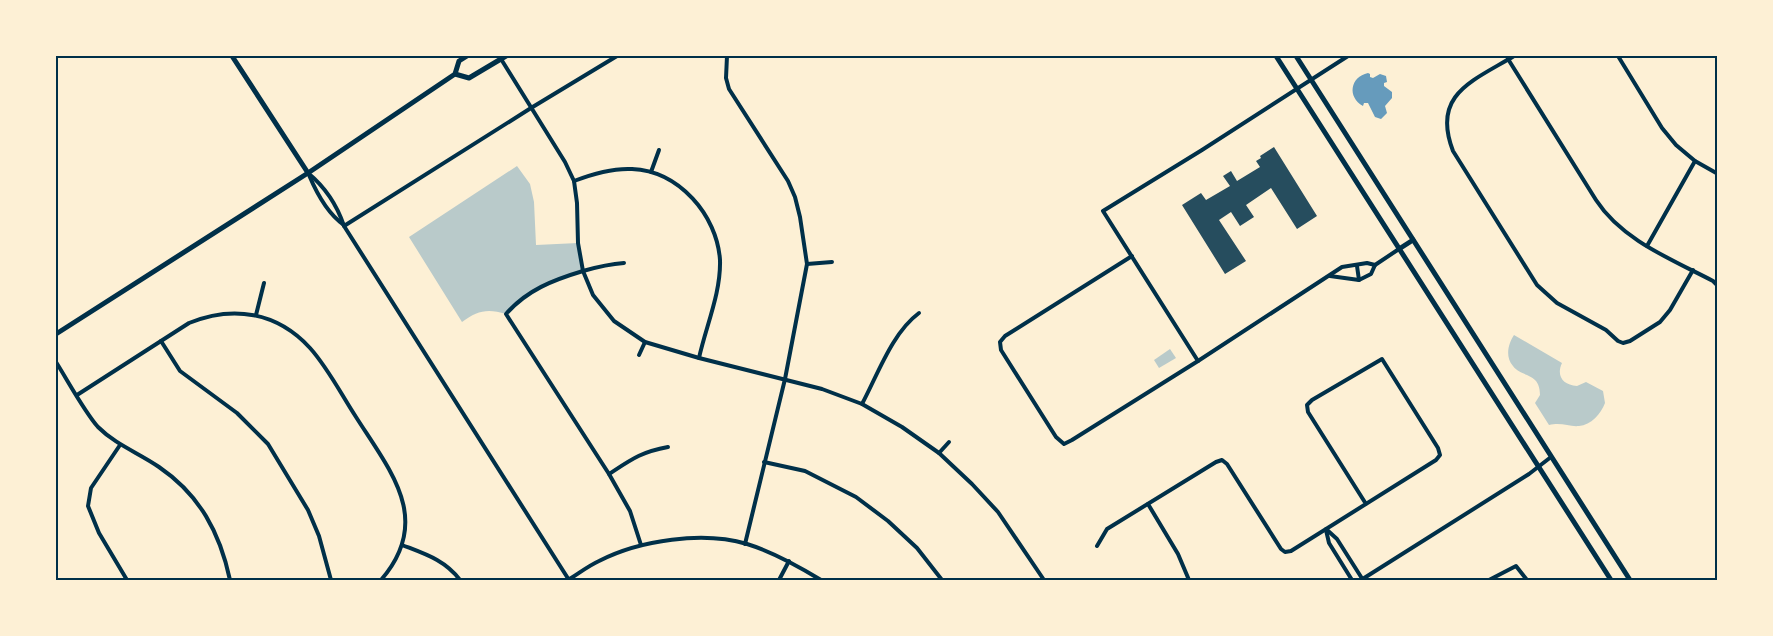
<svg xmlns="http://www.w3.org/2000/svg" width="1773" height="636" font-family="'Alegreya Sans',sans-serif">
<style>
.green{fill:#b9caca}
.water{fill:#669bbc}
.building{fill:#264d5e}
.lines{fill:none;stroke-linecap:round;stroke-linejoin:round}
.minor{stroke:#003049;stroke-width:4}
.secondary{stroke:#003049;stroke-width:5}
.neatline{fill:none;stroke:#003049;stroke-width:2}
</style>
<rect width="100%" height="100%" fill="#fdf0d5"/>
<g class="green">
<path d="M517,166L530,184L534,202L536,245L578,243L583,271L532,291L506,314C487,308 477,311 462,322L409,237Z"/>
<path d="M1514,335L1562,363C1556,376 1563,385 1577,386L1586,382L1603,391L1605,403C1601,414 1591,425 1579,426C1569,427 1562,422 1549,425L1535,403L1540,395C1540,372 1522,378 1513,366C1505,357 1508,344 1514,335Z"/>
<polygon points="1170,349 1176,358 1159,368 1154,360"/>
</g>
<path class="water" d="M1368,73L1370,74V77L1373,78L1380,74L1386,76L1387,82L1384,83V86L1392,92V98L1385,106L1387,113L1381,119L1375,117L1368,103H1364L1363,106C1347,97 1350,77 1368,73Z"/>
<polygon class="building" points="1274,147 1317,216 1297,229 1271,188 1246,205 1254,217 1240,226 1231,212 1219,220 1246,261 1225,274 1182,205 1201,193 1206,200 1230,186 1223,176 1231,171 1237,181 1260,167 1256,161 1261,158 1260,156"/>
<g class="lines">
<g class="minor">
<polyline points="727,56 726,78 729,89 788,181 795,197 800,217 807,264 785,379 745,544"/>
<path d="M1514,56C1473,81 1431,94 1453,151L1537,285L1557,303L1606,330L1618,341L1623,343L1630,341L1660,322L1670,310L1693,270"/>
<polyline points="1618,56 1662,128 1676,145 1695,161 1718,174"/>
<polyline points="501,59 565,162 574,181 577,203 578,243 583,271 593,295 614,321 645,342 699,358 822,389 862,404 902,427 939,453 972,484 998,512 1044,580"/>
<path d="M1508,59L1596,200C1622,240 1671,259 1713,281L1718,286"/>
<polyline points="651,172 659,150"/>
<path d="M308,173C325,187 337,205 344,226L569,580"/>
<path d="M309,175C317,194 328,214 344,225"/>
<path d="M574,181C592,174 613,168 632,169C679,171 717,215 720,260C721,293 706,326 699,358"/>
<polyline points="344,226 531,108 617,56"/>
<polyline points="1647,246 1695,161"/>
<polyline points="1132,256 1005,336 1000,342 1001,350 1056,437 1064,444 1072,440 1198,361 1342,267 1367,263 1375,265"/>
<path d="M624,263C610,264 597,267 583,271C553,280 527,290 506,314L609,474L630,511L641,545"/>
<polyline points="807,264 832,262"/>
<polyline points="1357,266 1359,280"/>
<polyline points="1330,276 1359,280 1371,274 1375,265 1399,249"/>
<polyline points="256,315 264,283"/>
<polyline points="161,341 180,371 237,413 268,444 308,510 319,536 331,580"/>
<polyline points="639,355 645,342"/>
<polyline points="1198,361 1103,211 1202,150 1348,56"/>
<path d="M56,362C68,381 84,411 98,427C116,445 139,453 159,467C200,495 220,533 230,580"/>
<path d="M77,395L189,323C233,305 277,312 310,348C328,368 341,394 356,417C391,472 433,520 381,580"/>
<path d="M862,404C878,374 892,333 919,313"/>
<polyline points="120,445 91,488 88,506 99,533 127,580"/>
<polyline points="939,453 949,442"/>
<polyline points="764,462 805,471 856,497 888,521 917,548 942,580"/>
<path d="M609,474C632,459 641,452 668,447"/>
<polyline points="1148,504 1178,554 1189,580"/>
<polyline points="1326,529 1337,539 1363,580"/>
<polyline points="1326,530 1329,543 1352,580"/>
<path d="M402,545C425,554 445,560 460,580"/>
<polyline points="1097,546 1107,529 1216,462 1222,460 1227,464 1281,549 1285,552 1291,551 1436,460 1440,455 1438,448 1382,359 1312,400 1307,405 1308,412 1366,504"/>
<path d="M568,580C578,574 588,566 599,561C640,540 703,531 747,544C773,552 798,566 821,580"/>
<polyline points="779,580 789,561"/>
<polyline points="1361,580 1529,474 1551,457"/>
<polyline points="1489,580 1516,566 1527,580"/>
</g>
<g class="secondary">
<polyline points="232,56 308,173"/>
<polyline points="1276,56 1611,580"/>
<polyline points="1296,56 1630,580"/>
<polyline points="455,74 469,78 506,56"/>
<polyline points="1399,249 1413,240"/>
<polyline points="56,334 308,173 455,74 459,61 467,56"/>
</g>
</g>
<rect width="1773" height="636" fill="none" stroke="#fdf0d5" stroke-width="114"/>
<rect x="57" y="57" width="1659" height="522" class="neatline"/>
</svg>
